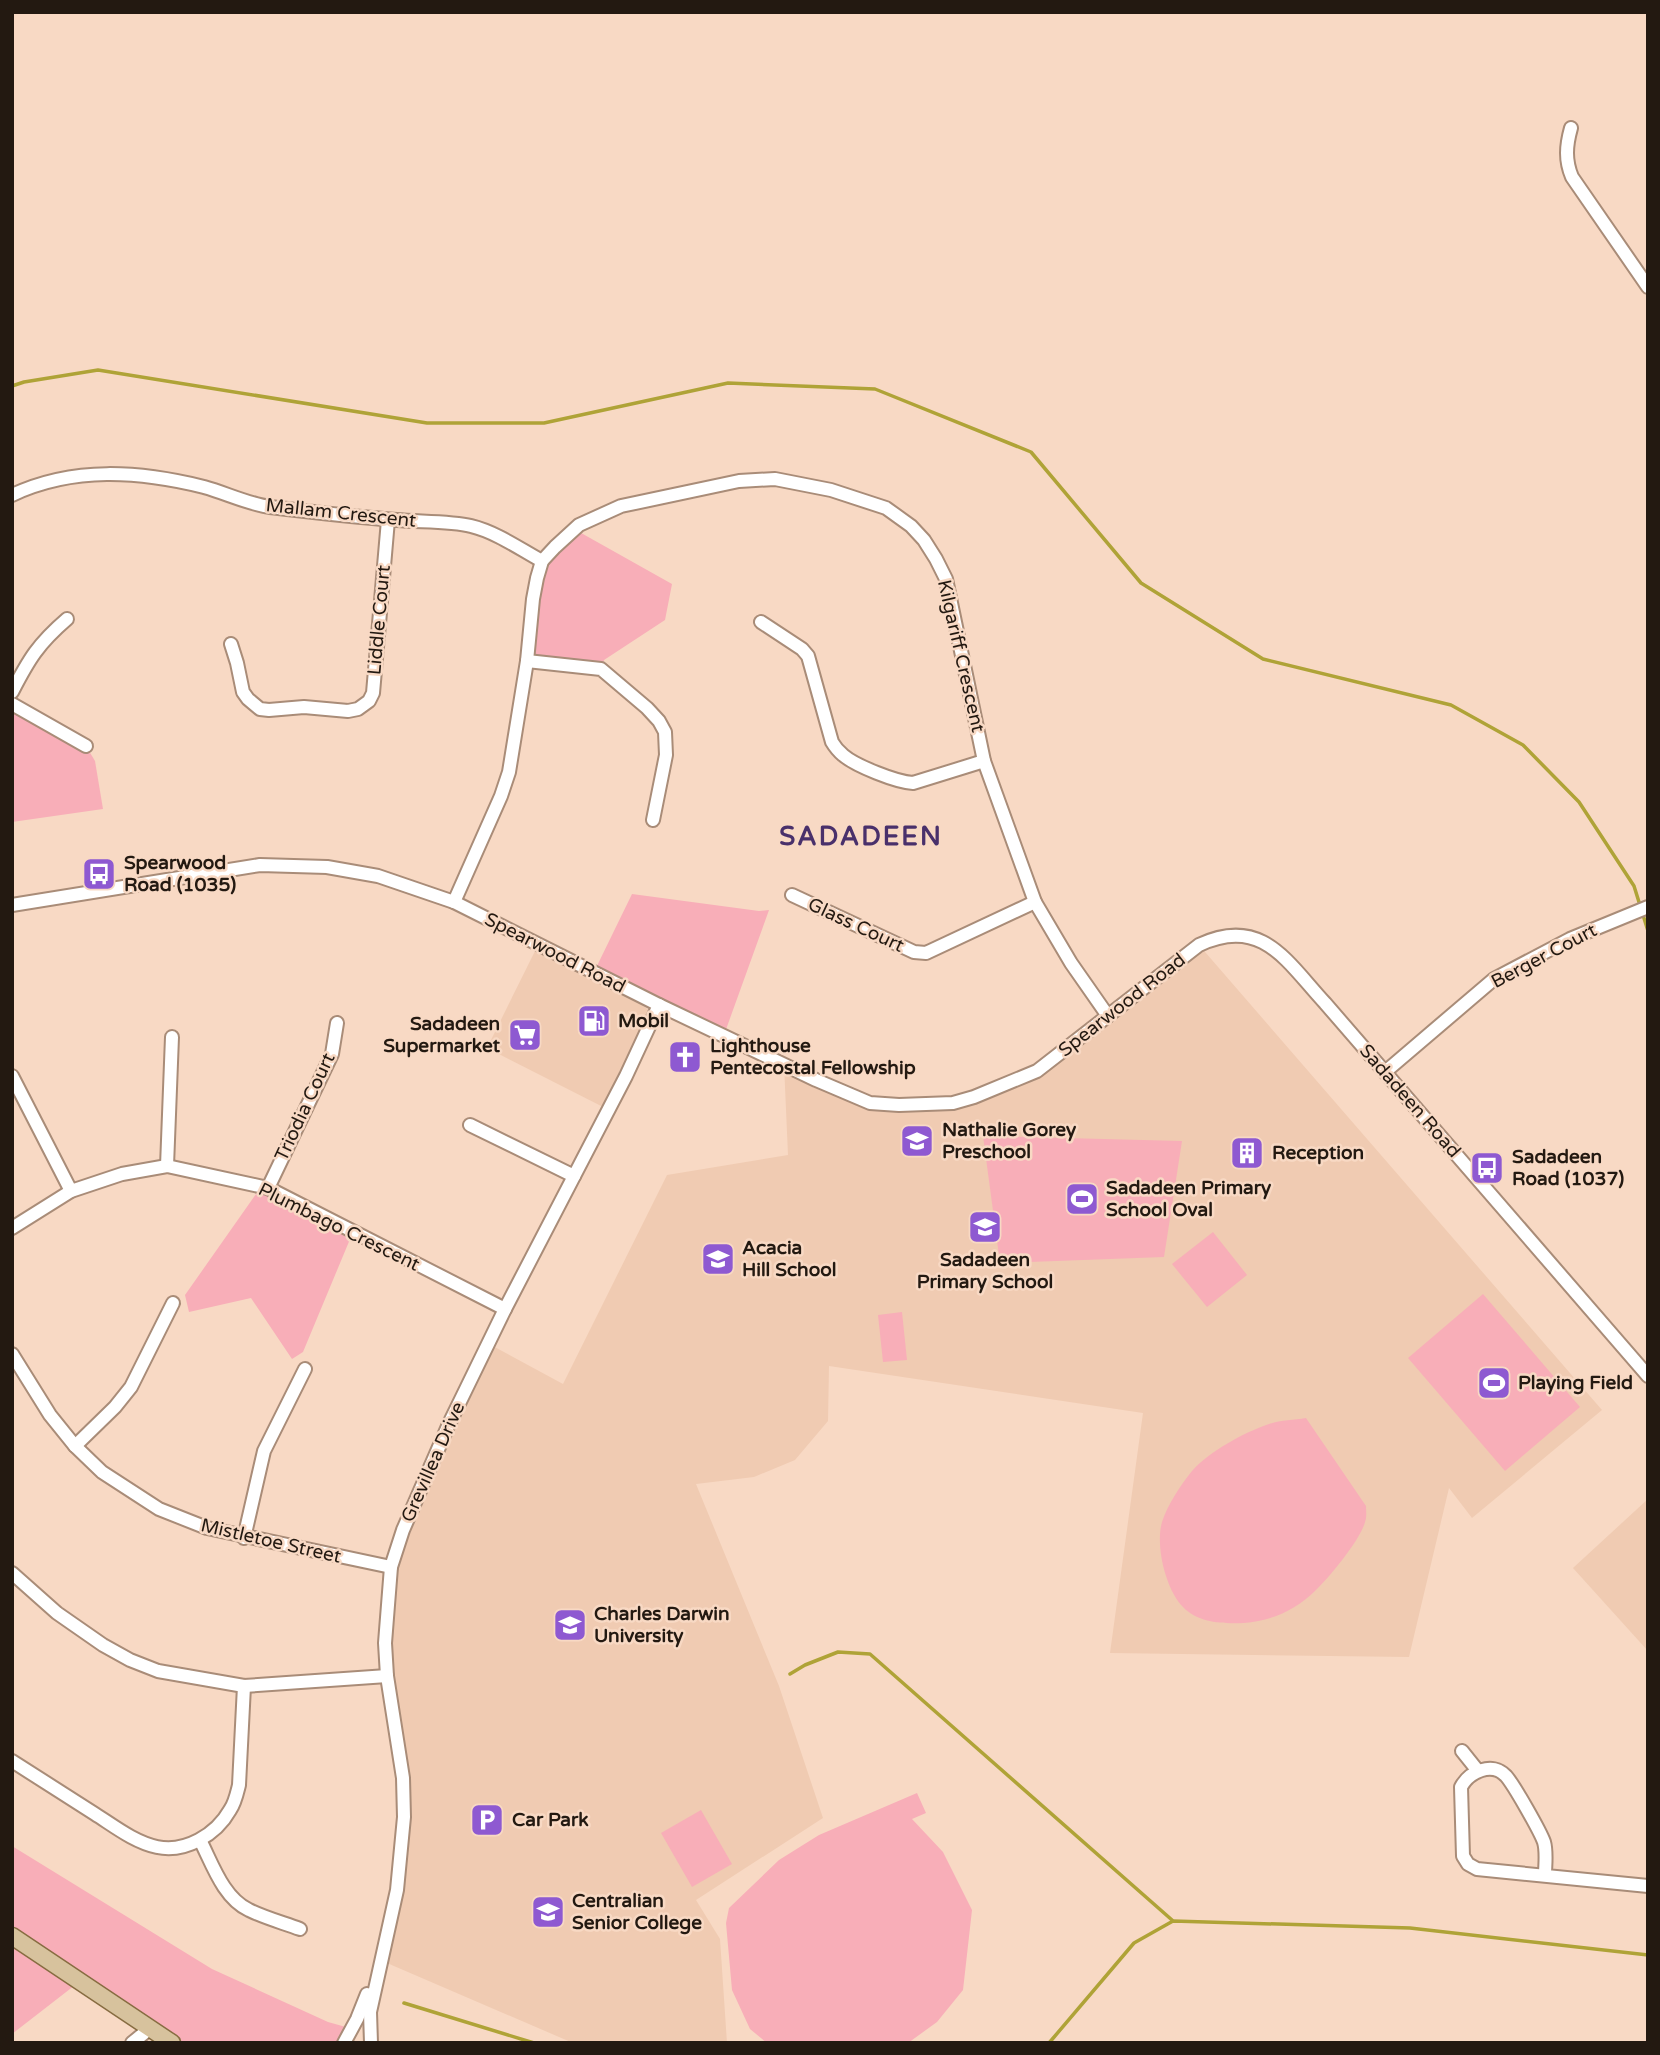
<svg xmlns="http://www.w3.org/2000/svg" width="1660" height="2055" font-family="'Varela Round',sans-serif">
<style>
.built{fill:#f0cbb2}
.green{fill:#f8aeb8}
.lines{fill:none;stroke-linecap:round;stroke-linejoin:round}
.stream{stroke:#afa337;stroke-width:3.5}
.minor-casing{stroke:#a98c78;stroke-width:16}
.major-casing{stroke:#876c41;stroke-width:19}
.minor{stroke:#fff;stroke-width:12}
.major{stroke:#d7c29d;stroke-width:16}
.labels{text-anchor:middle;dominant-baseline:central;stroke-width:5;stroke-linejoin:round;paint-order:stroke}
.street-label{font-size:19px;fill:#231911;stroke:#f8d9c4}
.poi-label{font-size:19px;font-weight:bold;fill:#231911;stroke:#f8d9c4;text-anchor:start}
.district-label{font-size:26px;font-weight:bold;letter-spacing:2px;fill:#49306b;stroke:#f8d9c4}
</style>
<rect width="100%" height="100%" fill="#f8d9c4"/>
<g class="built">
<polygon points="538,945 594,972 649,1010 626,1076 609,1110 487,1048"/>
<polygon points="1199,945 1602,1410 1472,1518 1449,1488 1409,1657 1110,1653 1143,1413 829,1366 828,1421 795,1460 754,1477 696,1484 779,1686 823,1818 696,1900 720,1939 727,2043 573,2043 380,1960 404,1817 387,1676 391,1567 489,1344 563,1384 667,1175 788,1155 784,1064 871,1103 926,1106 1010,1083"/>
<polygon points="1648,1499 1648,1651 1573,1568"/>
</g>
<g class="green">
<polygon points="574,529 672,584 665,620 604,660 601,669 527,661 542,561"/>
<polygon points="12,704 86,746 95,761 103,809 12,822"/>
<polygon points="632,894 759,911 769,910 724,1035 594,972"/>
<polygon points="983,1136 1182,1141 1164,1257 1000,1263"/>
<polygon points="261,1187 353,1232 303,1352 292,1359 251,1298 189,1312 185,1295"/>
<polygon points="1213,1232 1247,1275 1207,1307 1172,1264"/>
<polygon points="1483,1294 1580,1407 1505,1471 1408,1358"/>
<polygon points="902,1312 907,1360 883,1362 878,1315"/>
<path d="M1306,1418L1366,1506C1366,1511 1367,1517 1365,1522C1361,1539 1328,1579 1315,1591C1296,1610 1271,1621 1244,1623C1224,1624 1198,1623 1183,1607C1166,1590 1155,1546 1162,1522C1168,1504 1180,1486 1192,1471C1210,1451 1243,1433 1269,1424C1280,1420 1294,1420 1306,1418Z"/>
<polygon points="917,1793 926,1813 912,1819 943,1852 972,1910 963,1990 937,2022 908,2043 767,2043 750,2029 732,1990 726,1923 729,1908 779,1860 819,1835"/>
<polygon points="701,1810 732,1864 692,1887 661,1833"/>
<polygon points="12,1846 212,1969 328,2022 353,2029 347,2043 172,2043 79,1982 12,2034"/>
</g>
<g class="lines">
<g class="stream">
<polyline points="12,386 24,382 98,370 427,423 544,423 728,383 875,389 1031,452 1141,583 1263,659 1451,705 1523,745 1579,802 1634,886 1648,931"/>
<polyline points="790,1674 805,1665 838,1652 870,1654 1172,1920"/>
<polyline points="404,2003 534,2043"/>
<polyline points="1049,2043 1134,1943 1173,1921 1410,1928 1648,1955"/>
</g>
<defs>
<g id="minor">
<path d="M1571,128C1566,146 1565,160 1572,177L1648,287"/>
<path d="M12,495C74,466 139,471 204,487C226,493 248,504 270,507C312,512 355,517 397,520C418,522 451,521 471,526C496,532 520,549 542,561"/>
<path d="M761,622L802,649L808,656L832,742C835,747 838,751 843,755C856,766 896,782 913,783L984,761"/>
<polyline points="231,644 237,663 243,692 248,699 260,709 269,710 304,707 348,711 358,709 369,701 373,693 388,520"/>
<polyline points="527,661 601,669 647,708 659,721 665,732 666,755 653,820"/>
<path d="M12,692C29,659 38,644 67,619"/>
<polyline points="12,704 86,746"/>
<polyline points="792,895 914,952 926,953 1035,902"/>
<polyline points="454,902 501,796 509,772 527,661 533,599 537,578 542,561 555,547 579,525 621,506 739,481 775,479 831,490 886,508 911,526 924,540 936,559 946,579 984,761 1035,902 1071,963 1108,1016"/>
<path d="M12,905L260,865L327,867L378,876L454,902L659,1005L816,1080L870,1103L899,1105L953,1103L974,1097L1037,1071L1199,945C1262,915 1287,962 1325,1003L1648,1376"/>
<polyline points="1385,1072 1494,979 1570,939 1648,907"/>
<polyline points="12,1076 71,1191"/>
<polyline points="470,1125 574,1176"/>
<polyline points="167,1166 172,1037"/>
<polyline points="268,1188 332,1054 337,1023"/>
<polyline points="12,1228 71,1191 122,1174 167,1166 268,1188 505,1309"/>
<polyline points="12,1354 50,1415 75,1446 102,1472 159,1509 207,1528 391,1567"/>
<polyline points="75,1446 115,1407 131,1387 173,1303"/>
<polyline points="244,1538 264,1451 305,1369"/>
<polyline points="12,1573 57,1613 103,1645 130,1660 158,1671 244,1686 387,1676"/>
<polyline points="1462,1751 1478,1771"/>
<path d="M12,1761C40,1779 67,1796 95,1814C114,1826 134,1842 157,1847C185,1853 216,1835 230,1810C235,1803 237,1793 239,1785L244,1686"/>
<path d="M200,1840C212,1863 223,1898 249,1910C265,1918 284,1923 300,1929"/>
<path d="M1545,1875C1545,1865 1547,1852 1544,1842C1540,1831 1514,1785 1506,1776C1492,1761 1469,1772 1461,1787L1463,1856L1468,1864L1477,1869L1648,1886"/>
<polyline points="132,2043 149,2029"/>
<polyline points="344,2043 357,2019 367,1994"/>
<polyline points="371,2043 370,2012 397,1890 404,1817 403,1778 387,1676 385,1643 391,1567 403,1530 449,1424 505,1309 626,1076 659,1005"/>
</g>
<polyline id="major" points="12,1936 172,2043"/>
</defs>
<use href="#minor" class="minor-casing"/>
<use href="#major" class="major-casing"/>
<use href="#minor" class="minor"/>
<use href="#major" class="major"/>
</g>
<defs>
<symbol id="bus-square" viewBox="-11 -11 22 22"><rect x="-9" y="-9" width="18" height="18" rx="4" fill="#8e59d1" stroke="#f8d9c4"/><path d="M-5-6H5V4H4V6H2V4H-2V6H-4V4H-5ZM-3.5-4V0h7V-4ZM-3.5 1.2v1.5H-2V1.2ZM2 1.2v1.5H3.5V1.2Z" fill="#fff"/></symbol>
<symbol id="fuel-square" viewBox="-11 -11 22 22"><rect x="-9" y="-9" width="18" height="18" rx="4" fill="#8e59d1" stroke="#f8d9c4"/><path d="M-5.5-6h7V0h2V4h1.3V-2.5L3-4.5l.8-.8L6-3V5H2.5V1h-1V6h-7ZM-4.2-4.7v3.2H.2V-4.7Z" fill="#fff"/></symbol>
<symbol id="supermarket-square" viewBox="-11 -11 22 22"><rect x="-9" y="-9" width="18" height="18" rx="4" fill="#8e59d1" stroke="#f8d9c4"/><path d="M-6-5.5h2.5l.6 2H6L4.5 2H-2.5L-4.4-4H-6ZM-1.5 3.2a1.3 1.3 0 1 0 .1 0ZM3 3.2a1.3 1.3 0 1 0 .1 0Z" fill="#fff"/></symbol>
<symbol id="church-square" viewBox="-11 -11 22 22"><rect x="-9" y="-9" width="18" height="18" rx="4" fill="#8e59d1" stroke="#f8d9c4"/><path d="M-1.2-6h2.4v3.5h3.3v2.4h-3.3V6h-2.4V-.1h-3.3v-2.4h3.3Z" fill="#fff"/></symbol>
<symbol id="school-square" viewBox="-11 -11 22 22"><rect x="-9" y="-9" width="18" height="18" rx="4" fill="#8e59d1" stroke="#f8d9c4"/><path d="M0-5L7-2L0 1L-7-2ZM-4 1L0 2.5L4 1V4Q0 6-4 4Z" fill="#fff"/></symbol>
<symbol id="building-square" viewBox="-11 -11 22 22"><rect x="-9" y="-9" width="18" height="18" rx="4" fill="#8e59d1" stroke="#f8d9c4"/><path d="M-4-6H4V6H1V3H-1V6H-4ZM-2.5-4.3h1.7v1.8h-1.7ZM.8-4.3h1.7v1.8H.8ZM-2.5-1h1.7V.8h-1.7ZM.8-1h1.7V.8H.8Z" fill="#fff"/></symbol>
<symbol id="stadium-square" viewBox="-11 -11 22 22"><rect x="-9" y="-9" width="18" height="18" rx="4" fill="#8e59d1" stroke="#f8d9c4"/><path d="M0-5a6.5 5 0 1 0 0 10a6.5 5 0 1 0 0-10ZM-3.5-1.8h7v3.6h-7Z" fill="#fff"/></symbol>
<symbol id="university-square" viewBox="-11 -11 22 22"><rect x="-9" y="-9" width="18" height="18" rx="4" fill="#8e59d1" stroke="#f8d9c4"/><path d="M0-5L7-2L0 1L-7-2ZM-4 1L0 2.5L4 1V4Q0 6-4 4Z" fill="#fff"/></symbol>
<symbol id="parking-square" viewBox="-11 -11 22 22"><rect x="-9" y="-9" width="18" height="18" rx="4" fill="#8e59d1" stroke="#f8d9c4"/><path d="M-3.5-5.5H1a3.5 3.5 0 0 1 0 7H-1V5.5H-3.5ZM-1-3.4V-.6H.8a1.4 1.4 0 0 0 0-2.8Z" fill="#fff"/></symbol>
</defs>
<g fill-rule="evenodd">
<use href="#bus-square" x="80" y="855" width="38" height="38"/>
<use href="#fuel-square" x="575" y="1002" width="38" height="38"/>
<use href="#supermarket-square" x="506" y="1016" width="38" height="38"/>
<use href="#church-square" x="666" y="1038" width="38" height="38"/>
<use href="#school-square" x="898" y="1122" width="38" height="38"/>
<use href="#building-square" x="1228" y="1134" width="38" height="38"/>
<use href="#bus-square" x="1468" y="1149" width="38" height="38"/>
<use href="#stadium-square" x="1063" y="1180" width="38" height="38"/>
<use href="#school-square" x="966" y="1208" width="38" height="38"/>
<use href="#school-square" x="699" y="1240" width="38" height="38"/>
<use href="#stadium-square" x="1475" y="1364" width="38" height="38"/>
<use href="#university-square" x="551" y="1606" width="38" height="38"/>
<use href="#parking-square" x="468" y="1801" width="38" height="38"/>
<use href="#school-square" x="529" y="1893" width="38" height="38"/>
</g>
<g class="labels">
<g class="street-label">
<text transform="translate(341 513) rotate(6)">Mallam Crescent</text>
<text transform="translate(379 620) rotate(-85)">Liddle Court</text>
<text transform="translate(961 656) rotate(77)">Kilgariff Crescent</text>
<text transform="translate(856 925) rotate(25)">Glass Court</text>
<text transform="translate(555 953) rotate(27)">Spearwood Road</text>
<text transform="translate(1544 956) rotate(-28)">Berger Court</text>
<text transform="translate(1122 1005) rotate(-38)">Spearwood Road</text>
<text transform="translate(1410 1101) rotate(49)">Sadadeen Road</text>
<text transform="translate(305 1107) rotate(-65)">Triodia Court</text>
<text transform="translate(339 1227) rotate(26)">Plumbago Crescent</text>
<text transform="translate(433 1462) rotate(-66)">Grevillea Drive</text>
<text transform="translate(271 1541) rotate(13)">Mistletoe Street</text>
</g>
<g class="poi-label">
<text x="124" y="863">Spearwood<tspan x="124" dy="22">Road (1035)</tspan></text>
<text x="618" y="1021">Mobil</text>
<text x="500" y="1024" text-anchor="end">Sadadeen<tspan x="500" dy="22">Supermarket</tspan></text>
<text x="710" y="1046">Lighthouse<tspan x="710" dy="22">Pentecostal Fellowship</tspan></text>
<text x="942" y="1130">Nathalie Gorey<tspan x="942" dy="22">Preschool</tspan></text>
<text x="1272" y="1153">Reception</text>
<text x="1512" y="1157">Sadadeen<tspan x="1512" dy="22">Road (1037)</tspan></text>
<text x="1106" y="1188">Sadadeen Primary<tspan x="1106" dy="22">School Oval</tspan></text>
<text x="742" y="1248">Acacia<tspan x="742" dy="22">Hill School</tspan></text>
<text x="985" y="1260" text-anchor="middle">Sadadeen<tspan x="985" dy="22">Primary School</tspan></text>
<text x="1518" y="1383">Playing Field</text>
<text x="594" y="1614">Charles Darwin<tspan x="594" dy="22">University</tspan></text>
<text x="512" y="1820">Car Park</text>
<text x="572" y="1901">Centralian<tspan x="572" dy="22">Senior College</tspan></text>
</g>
<g class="district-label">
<text x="861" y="836">SADADEEN</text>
</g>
</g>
<rect width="1660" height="2055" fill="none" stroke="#231911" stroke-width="28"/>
</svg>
